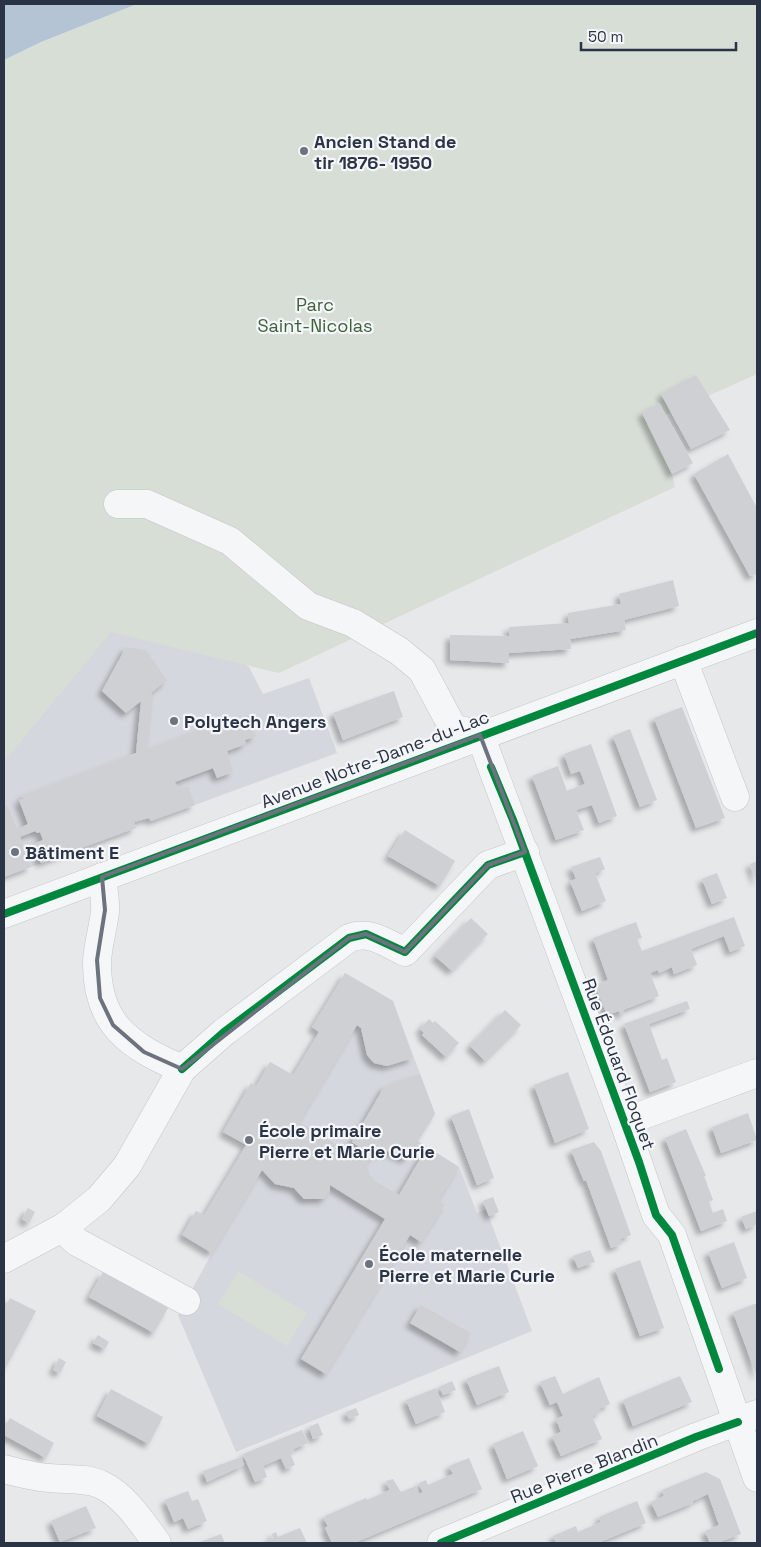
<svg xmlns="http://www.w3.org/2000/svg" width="761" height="1547" font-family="'Space Grotesk',sans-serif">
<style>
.built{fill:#d4d7dd}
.green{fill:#d6ded6}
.water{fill:#b4c4d5}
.building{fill:#ced0d3;filter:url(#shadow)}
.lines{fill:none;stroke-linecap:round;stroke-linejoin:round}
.minor-casing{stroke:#c4c6c8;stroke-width:29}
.minor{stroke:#f5f6f7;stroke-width:28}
.cycleway-casing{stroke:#f4f6f9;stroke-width:11}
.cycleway{stroke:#00873e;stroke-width:8}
.marked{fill:none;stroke:#6c737f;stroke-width:4;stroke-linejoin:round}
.poi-dot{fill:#6c737f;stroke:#f4f6f9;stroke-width:2}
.labels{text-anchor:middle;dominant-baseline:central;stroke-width:4.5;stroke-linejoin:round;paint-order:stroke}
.poi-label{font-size:18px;font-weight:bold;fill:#2b3445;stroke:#f4f6f9;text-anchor:start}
.park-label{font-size:18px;fill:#3f6138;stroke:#f4f6f9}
.street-label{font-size:18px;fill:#2b3445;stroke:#f4f6f9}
</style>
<defs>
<filter id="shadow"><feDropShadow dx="-4.5" dy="4.5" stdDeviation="2.5" flood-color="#0004"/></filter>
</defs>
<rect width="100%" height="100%" fill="#e6e8ea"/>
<g class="built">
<polygon points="125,588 249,667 263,694 309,678 337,753 151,821 149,818 134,822 136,828 4,877 4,747"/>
<polygon points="345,973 393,1001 435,1114 418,1141 459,1167 477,1213 486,1209 532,1331 236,1452 178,1315 212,1253 182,1235 196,1211 204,1215 245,1146 223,1132 251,1083 256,1086 270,1062 293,1075 319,1032 312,1027"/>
</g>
<g class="green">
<polygon points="137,4 757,4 757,374 659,418 675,487 279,673 111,632 4,762 4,60 41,42"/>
<polygon points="238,1271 307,1313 287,1346 218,1304"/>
</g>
<polygon class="water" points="4,4 137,4 41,42 4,60"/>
<g class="building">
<polygon points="696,375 730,430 691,449 661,394"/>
<polygon points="659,403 693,463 672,474 642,413"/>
<polygon points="728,454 757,508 757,574 750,576 694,474"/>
<polygon points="673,580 679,606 624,620 626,630 570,639 571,649 509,653 509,663 450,660 450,635 509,636 509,627 569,623 568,613 621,604 619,594"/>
<polygon points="126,647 146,650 167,680 151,693 153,698 148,749 217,723 219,726 248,715 256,736 245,740 246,744 227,751 233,772 217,778 213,768 175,782 178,790 188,786 195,805 151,821 149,818 134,822 136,828 41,863 34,844 43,840 40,832 37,833 35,831 20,837 31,867 4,877 4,802 9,809 17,829 22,827 28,824 19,800 23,799 22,796 136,753 141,701 126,713 102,691"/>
<polygon points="394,691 403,717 343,740 333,713"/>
<polygon points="682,707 725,818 696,828 654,718"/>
<polygon points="630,729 657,800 640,807 613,736"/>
<polygon points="591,744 617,816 599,823 592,805 576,810 584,830 556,840 532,776 558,766 567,791 585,784 580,771 571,774 564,754"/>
<polygon points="405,830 455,861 440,886 388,856"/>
<polygon points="600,857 605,869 595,873 606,901 582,911 570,881 576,879 571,867"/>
<polygon points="757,861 757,883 750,864"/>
<polygon points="717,873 727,898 712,904 702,879"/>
<polygon points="734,917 745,946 730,952 724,936 691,949 697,965 674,974 672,967 659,973 658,970 650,973 659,996 623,1010 625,1014 621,1015 619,1011 607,1015 595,985 608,980 593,938 636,922 642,938 637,939 642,951"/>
<polygon points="471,918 488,934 452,971 435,956"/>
<polygon points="345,973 393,1001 413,1058 387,1066 374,1063 367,1055 361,1028 357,1025 299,1122 357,1157 362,1149 352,1142 384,1087 420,1074 435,1114 406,1159 389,1151 377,1152 372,1155 367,1165 369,1174 375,1181 399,1195 427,1147 459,1167 438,1201 445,1204 421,1242 410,1235 326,1374 301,1359 385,1219 330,1185 330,1191 324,1199 304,1199 294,1188 275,1184 262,1170 212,1253 182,1235 196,1211 204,1215 246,1145 223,1132 251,1083 256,1086 270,1062 293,1075 319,1032 312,1027"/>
<polygon points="687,1001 690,1009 649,1024 662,1060 667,1058 676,1082 650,1092 624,1024"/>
<polygon points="505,1010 521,1025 485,1061 470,1046"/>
<polygon points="429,1019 433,1023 435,1021 459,1043 446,1057 422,1035 424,1033 420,1029"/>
<polygon points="568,1072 589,1129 555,1143 534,1085"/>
<polygon points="469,1109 494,1178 477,1185 451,1116"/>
<polygon points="748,1113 757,1140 721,1153 712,1127"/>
<polygon points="686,1129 706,1176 704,1176 713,1200 709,1202 713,1213 723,1209 727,1221 701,1231 665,1138"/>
<polygon points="594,1142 601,1151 631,1235 620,1239 622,1244 611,1248 586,1180 584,1181 571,1150"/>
<polygon points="493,1197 499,1212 489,1216 483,1201"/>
<polygon points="28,1208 35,1212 29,1223 22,1219"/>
<polygon points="757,1211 757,1224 746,1229 741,1217"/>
<polygon points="734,1242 747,1278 722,1288 708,1252"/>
<polygon points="590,1250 595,1262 578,1268 573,1256"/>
<polygon points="640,1260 664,1328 640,1336 615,1269"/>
<polygon points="103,1272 168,1308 154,1333 89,1297"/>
<polygon points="10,1298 36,1311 4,1371 4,1310"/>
<polygon points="757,1303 757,1377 733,1312"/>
<polygon points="421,1305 471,1333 460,1352 410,1323"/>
<polygon points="98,1335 109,1342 105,1349 93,1343"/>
<polygon points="59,1358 66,1362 60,1373 53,1370"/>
<polygon points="499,1366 509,1392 477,1405 466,1379"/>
<polygon points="555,1376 563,1394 599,1377 610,1404 599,1409 601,1412 592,1416 602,1439 561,1456 552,1436 561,1432 556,1419 563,1416 557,1402 550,1405 540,1382"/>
<polygon points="680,1376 692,1402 633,1426 623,1400"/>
<polygon points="452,1381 456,1390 443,1395 439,1387"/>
<polygon points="436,1388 445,1412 416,1424 406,1400"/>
<polygon points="111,1389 163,1417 149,1444 97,1416"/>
<polygon points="356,1408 359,1415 349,1419 346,1412"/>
<polygon points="10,1418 54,1443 46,1458 4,1435 4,1428"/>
<polygon points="318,1423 323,1435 313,1439 309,1427"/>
<polygon points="302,1430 308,1443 293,1449 294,1452 290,1453 295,1465 286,1469 281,1458 263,1466 267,1477 255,1482 243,1454"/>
<polygon points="523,1431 538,1466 507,1479 493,1444"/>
<polygon points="241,1457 244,1465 207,1482 203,1471"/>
<polygon points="469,1458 482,1489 354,1543 332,1543 325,1528 328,1526 324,1519 325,1516 366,1498 367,1500 390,1490 386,1481 393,1479 401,1492 416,1486 419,1494 423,1492 419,1483 426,1480 428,1485 453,1474 449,1466"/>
<polygon points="706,1472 720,1479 741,1534 717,1543 710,1543 705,1531 719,1525 708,1494 693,1501 693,1503 658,1517 651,1502 664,1496 662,1490"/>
<polygon points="188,1491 192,1501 198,1499 207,1521 188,1529 183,1518 174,1522 165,1500"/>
<polygon points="637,1501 646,1523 598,1543 556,1543 553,1536 576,1526 578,1532 601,1522 599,1517"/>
<polygon points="86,1506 96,1528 60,1542 51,1521"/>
<polygon points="300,1528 307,1543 262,1543 273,1538 272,1534 276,1532 278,1537"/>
<polygon points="221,1534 225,1543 198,1543"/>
</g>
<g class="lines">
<defs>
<g id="minor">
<polyline points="118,504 147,504 230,541 308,606 353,623 399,651 422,670 453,728 480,735"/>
<polyline points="683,660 735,797"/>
<polyline points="480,735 624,1122 656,1215 672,1235 757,1478"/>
<path d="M102,877C103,888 106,901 105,912C103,928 98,945 97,961C96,1024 129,1046 182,1069"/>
<polyline points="4,914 757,633"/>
<polyline points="624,1122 757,1073"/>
<polyline points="64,1227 67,1233 77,1242 186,1301"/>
<path d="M4,1259L64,1227L99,1199L127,1166L182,1069L224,1032L349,938C370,930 386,943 405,952L488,865L525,852"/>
<path d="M4,1469C19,1473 34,1477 49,1478C66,1480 86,1477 102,1485C126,1497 142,1523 157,1543"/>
<polyline points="441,1543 696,1437 757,1414"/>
</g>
</defs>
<use href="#minor" class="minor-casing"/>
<use href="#minor" class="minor"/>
<defs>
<g id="cycleway">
<polyline points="491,767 513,820 639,1162 656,1215 672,1235 719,1369"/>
<polyline points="4,914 757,633"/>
<polyline points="182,1069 224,1032 349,938 366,934 405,952 488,865 525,852"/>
<polyline points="441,1543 696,1437 738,1422"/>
</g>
</defs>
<use href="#cycleway" class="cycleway-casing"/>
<use href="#cycleway" class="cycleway"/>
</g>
<path class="marked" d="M480,735L525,852L488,865L405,952L366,934L349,938L182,1069L144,1052L113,1025L100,998L97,960L105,910L102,877Z"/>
<g class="poi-dot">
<circle cx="304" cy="151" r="5"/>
<circle cx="174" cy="721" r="5"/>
<circle cx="15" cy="852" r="5"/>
<circle cx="249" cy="1140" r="5"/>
<circle cx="369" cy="1264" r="5"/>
</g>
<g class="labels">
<g class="poi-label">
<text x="314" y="141">Ancien Stand de<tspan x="314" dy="21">tir 1876- 1950</tspan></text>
<text x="184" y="721">Polytech Angers</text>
<text x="25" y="852">Bâtiment E</text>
<text x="259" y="1130">École primaire<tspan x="259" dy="21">Pierre et Marie Curie</tspan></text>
<text x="379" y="1254">École maternelle<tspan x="379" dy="21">Pierre et Marie Curie</tspan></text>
</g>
<g class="park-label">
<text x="315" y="304">Parc<tspan x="315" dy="21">Saint-Nicolas</tspan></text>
</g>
<g class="street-label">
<text transform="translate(375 759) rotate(-21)">Avenue Notre-Dame-du-Lac</text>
<text transform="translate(619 1064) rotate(70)">Rue Édouard Floquet</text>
<text transform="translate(584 1468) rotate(-22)">Rue Pierre Blandin</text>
</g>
</g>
<rect width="761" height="1547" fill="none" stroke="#2b3445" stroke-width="10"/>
<path d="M581 42v8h155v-8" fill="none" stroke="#2b3445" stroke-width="2.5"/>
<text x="588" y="42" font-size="15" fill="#2b3445" stroke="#f4f6f9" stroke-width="4" paint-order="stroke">50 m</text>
</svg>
